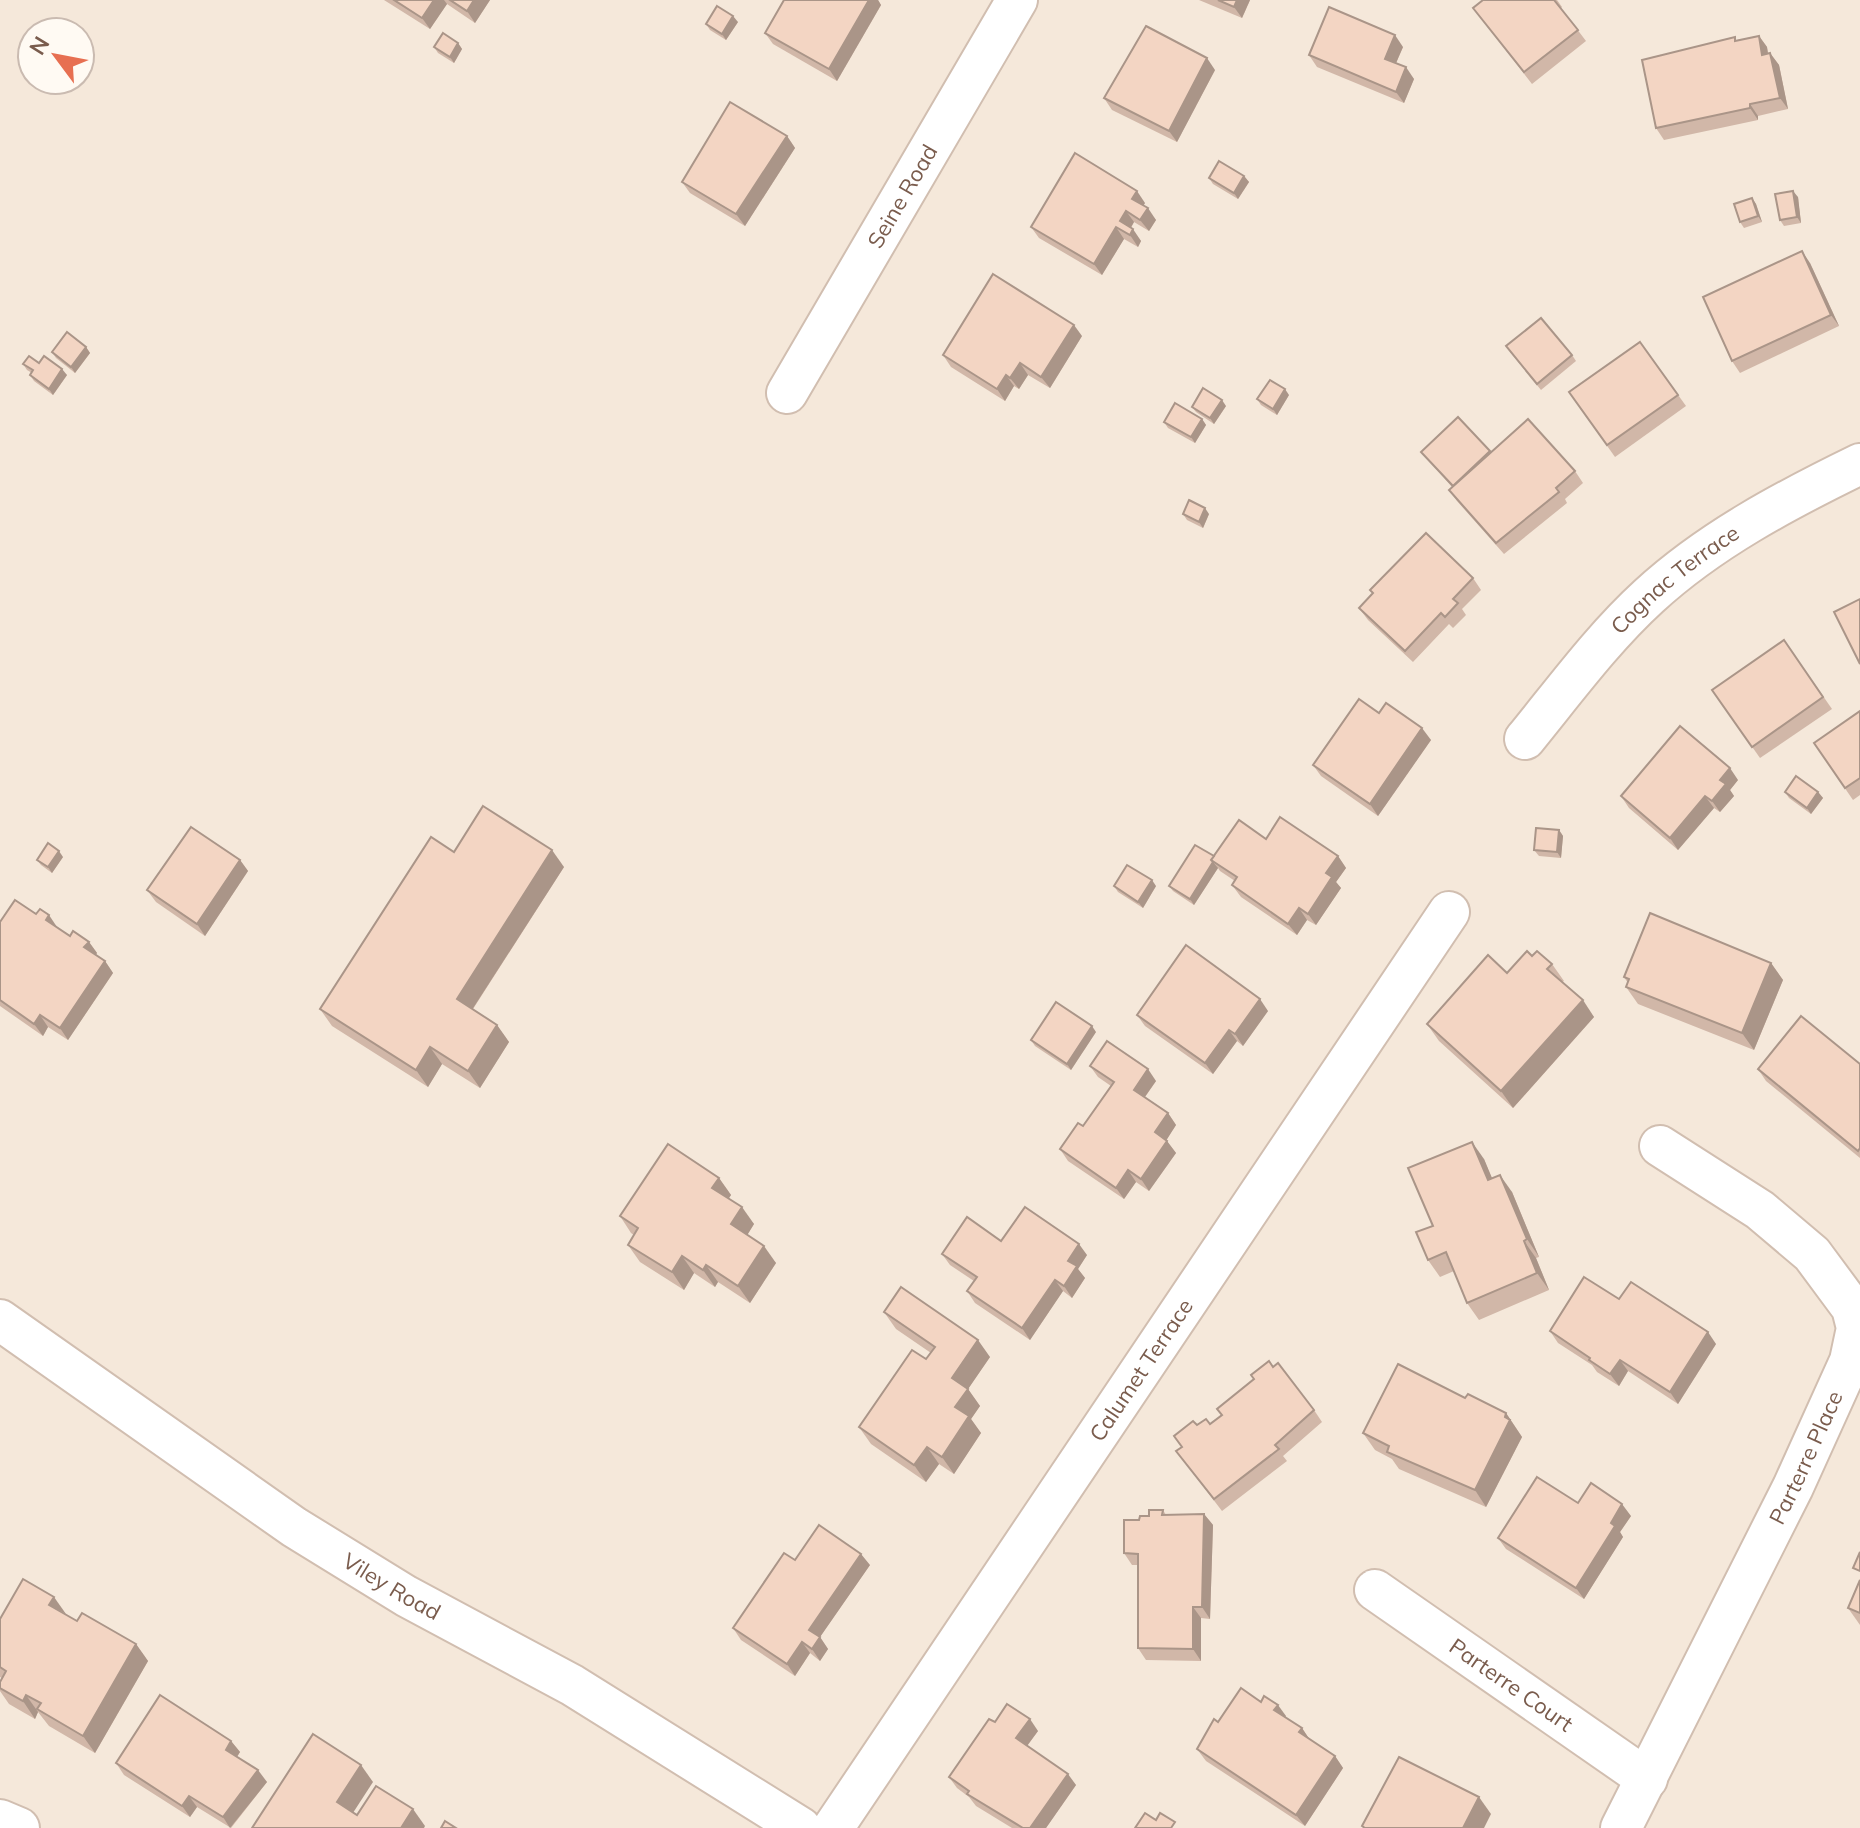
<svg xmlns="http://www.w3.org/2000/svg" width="1860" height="1828" font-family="Mulish,sans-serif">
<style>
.residential{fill:#f5e8da;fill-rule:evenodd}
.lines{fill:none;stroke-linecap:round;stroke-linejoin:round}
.minor-casing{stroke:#d1beb0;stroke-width:44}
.minor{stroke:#fff;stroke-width:40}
.wall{fill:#d1b7a8}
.shaded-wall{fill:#aa9588}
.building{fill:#f3d5c3;stroke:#aa9588;stroke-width:2}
.labels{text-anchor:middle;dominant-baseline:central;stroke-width:6;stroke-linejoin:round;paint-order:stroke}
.street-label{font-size:22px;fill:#7a5c4d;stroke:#fffaf3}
</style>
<rect width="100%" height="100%" fill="#fdf6ec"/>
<path class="residential" d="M0,0H1860V1828H0ZM32,32H80V80H32Z"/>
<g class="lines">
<defs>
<g id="minor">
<path id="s1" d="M787,393L1017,0"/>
<path id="s2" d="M1525,739C1565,690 1603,638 1649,596C1710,540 1786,500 1860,464"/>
<path id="s3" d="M0,1320L294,1527L406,1596L572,1685L801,1828"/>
<path id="s4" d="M1375,1590L1647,1779"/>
<polyline points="0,1820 19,1828"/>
<path id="s5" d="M833,1828L1449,912"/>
<path id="s6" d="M1621,1828L1793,1487L1850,1361L1857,1328L1852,1308L1812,1254L1760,1210L1660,1146"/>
</g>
</defs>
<use href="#minor" class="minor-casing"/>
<use href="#minor" class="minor"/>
</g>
<g class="wall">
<polygon points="384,0 490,0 475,23 447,4 430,29"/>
<polygon points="784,0 878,0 881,5 837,81 773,44 765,33"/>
<polygon points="1199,0 1250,0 1242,18"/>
<polygon points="1483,0 1557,0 1562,7 1561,8 1586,41 1532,84 1473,8"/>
<polygon points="738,22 726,40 710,30 706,24"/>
<polygon points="1759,36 1767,47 1768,54 1770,53 1779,65 1788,109 1758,116 1758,120 1664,140 1656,128 1737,40"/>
<polygon points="458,43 462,49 454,63 438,53 434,47"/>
<polygon points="1403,47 1396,63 1414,79 1404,103 1317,67 1309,55"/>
<polygon points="1215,70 1177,142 1112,110 1104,98"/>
<polygon points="787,136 795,148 745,226 690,193 682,182"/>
<polygon points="1244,176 1249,182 1238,199 1213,184 1209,178"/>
<polygon points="1798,197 1801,223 1784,226 1780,220"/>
<polygon points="1752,198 1756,204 1762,222 1744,228 1740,222"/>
<polygon points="1145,203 1143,206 1156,220 1149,231 1134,222 1131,228 1141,241 1138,247 1124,239 1102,275 1039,238 1031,227"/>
<polygon points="1810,263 1839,326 1740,373 1732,361"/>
<polygon points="1082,336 1050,388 1028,375 1019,389 1014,386 1005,401 951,367 943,355"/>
<polygon points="1640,342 1686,406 1615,457 1569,392"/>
<polygon points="86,347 90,353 75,373 56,358 52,352"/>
<polygon points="1510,352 1572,355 1576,361 1541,390"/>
<polygon points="23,364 67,375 53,395 34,381 30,375 32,373 27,370"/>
<polygon points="1289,395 1277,415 1261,405 1257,399"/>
<polygon points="1226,406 1214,424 1196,412 1192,407"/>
<polygon points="1458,417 1491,452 1575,471 1583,483 1565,499 1567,503 1504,554 1457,501 1449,490 1452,487 1421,452"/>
<polygon points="1202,419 1206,425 1195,443 1168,428 1164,422"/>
<polygon points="1183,514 1209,514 1203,528 1187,520"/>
<polygon points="1473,578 1481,590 1462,609 1466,615 1453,628 1449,624 1413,662 1368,620 1359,608 1373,594 1370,590"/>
<polygon points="1784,640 1832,709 1760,758 1712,690"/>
<polygon points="1860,711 1860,795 1853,800 1814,743"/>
<polygon points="1379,713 1431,740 1378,816 1321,776 1313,765"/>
<polygon points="1738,780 1730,790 1734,796 1720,812 1714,808 1678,850 1629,808 1621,796"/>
<polygon points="1785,792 1818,792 1823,798 1811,814 1789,798"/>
<polygon points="1559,830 1563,836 1561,858 1539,856 1534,850"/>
<polygon points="1266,839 1338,856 1346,868 1336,882 1341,888 1316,925 1307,920 1297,935 1241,897 1232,885 1235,881 1220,871 1218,868 1194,905 1173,891 1169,886 1214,856"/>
<polygon points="454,852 564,867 473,1009 497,1025 509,1042 480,1088 442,1064 428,1087 332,1026 320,1009"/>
<polygon points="63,857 52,873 41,865 37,860"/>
<polygon points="240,860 248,871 205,936 156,902 147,890"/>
<polygon points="1114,886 1156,886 1143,908 1118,892"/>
<polygon points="0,922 57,927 70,936 89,942 97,953 96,955 105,961 113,973 68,1040 48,1027 43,1036 0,1006"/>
<polygon points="1771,963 1783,980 1754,1050 1638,1004 1626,987 1628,983 1624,977"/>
<polygon points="1552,964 1564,981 1562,982 1594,1017 1513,1108 1439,1041 1427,1024 1507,973"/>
<polygon points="1268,1011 1243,1046 1237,1041 1213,1074 1145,1026 1137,1015"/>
<polygon points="1096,1032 1071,1070 1035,1046 1031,1040"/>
<polygon points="1860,1064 1860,1158 1766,1081 1758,1069"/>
<polygon points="1090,1066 1156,1081 1145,1097 1168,1113 1176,1125 1166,1140 1176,1153 1149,1191 1136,1182 1124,1199 1068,1161 1060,1149 1083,1126 1111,1086 1098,1077"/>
<polygon points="1484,1159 1492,1179 1512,1192 1539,1257 1536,1258 1549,1290 1479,1320 1467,1303 1454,1271 1440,1277 1428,1260 1433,1226"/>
<polygon points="719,1178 731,1195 729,1198 754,1224 747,1235 776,1263 750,1303 718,1282 715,1287 694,1273 684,1290 640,1262 628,1245 634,1235 631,1233 620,1216"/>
<polygon points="1001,1241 1087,1255 1078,1269 1085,1278 1072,1298 1063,1291 1030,1340 975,1303 967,1291 974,1281 950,1265 942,1254"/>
<polygon points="1619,1299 1716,1344 1678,1404 1628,1371 1619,1386 1597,1372 1592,1365 1558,1343 1550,1331"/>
<polygon points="884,1312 990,1357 968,1389 980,1406 971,1419 981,1433 954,1474 939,1464 926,1482 871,1444 859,1427 926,1359 931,1353 896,1329"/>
<polygon points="1465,1398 1506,1413 1522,1437 1486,1507 1399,1469 1392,1459 1375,1450 1363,1433"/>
<polygon points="1314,1410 1322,1422 1283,1456 1287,1461 1222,1511 1176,1451 1181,1447 1197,1425"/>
<polygon points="1578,1503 1631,1516 1620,1532 1623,1537 1584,1599 1506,1549 1498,1538"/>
<polygon points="1163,1510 1166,1515 1204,1514 1213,1525 1210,1619 1201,1618 1201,1661 1146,1660 1138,1648 1138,1565 1132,1565 1124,1553 1139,1520"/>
<polygon points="795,1560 870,1565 820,1637 828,1649 820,1661 810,1653 795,1676 741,1640 733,1628"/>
<polygon points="1860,1580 1860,1625 1848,1608"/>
<polygon points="65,1614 77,1621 136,1644 148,1661 95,1753 49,1726 38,1712 35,1719 9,1704 0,1691 0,1682 2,1678 0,1677 0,1619"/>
<polygon points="1261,1702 1286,1716 1285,1717 1302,1728 1309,1739 1335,1756 1343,1768 1305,1826 1206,1761 1197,1749"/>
<polygon points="995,1722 1038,1731 1027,1746 1076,1785 1046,1828 1012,1828 976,1806 969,1797 957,1788 949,1777"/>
<polygon points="231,1741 240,1752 237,1757 267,1782 231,1828 197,1807 190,1817 124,1775 116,1763"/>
</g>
<g class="shaded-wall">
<polygon points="434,0 444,0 447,4 430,29 422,18"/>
<polygon points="474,0 490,0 475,23 467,11"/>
<polygon points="869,0 878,0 881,5 837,81 829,69"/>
<polygon points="1237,0 1250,0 1242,18 1234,7"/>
<polygon points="733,16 738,22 726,40 722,34"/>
<polygon points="1395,35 1403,47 1393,70 1385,59"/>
<polygon points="1759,36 1767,47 1770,67 1762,55"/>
<polygon points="458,43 462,49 454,63 450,57"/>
<polygon points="1770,53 1779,65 1788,109 1780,98"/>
<polygon points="1207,58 1215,70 1177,142 1169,131"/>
<polygon points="1406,67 1414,79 1404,103 1396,92"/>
<polygon points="1750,104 1758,116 1758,120 1750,108"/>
<polygon points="787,136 795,148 745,226 736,214"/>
<polygon points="1244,176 1249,182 1238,199 1234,193"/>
<polygon points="1137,191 1145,203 1140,211 1132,199"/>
<polygon points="1793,191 1798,197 1801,223 1797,217"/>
<polygon points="1752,198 1756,204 1762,222 1758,216"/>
<polygon points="1148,208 1156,220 1149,231 1140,220"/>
<polygon points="1126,211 1134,222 1128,232 1120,221"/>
<polygon points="1116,227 1124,239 1102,275 1094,264"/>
<polygon points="1133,229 1141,241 1138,247 1130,235"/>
<polygon points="1802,251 1810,263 1839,326 1831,315"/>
<polygon points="1074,325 1082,336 1050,388 1041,377"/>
<polygon points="86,347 90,353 75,373 71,367"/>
<polygon points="1020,363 1028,375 1019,389 1010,378"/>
<polygon points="62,369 67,375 53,395 49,389"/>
<polygon points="1006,375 1014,386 1005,401 997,389"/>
<polygon points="1285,389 1289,395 1277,415 1273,409"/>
<polygon points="1222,400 1226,406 1214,424 1210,418"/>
<polygon points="1202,419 1206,425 1195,443 1191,437"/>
<polygon points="1205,508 1209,514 1203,528 1199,522"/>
<polygon points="1422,728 1431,740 1378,816 1370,804"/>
<polygon points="1730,768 1738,780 1730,790 1734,796 1720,812 1712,801 1720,780"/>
<polygon points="1818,792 1823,798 1811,814 1807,808"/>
<polygon points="1705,796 1714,808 1678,850 1670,838"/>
<polygon points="1559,830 1563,836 1561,858 1557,852"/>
<polygon points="552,850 564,867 468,1016 457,999"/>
<polygon points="59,851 63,857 52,873 48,867"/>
<polygon points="1338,856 1346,868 1336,882 1341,888 1316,925 1308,914 1326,873"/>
<polygon points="240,860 248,871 205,936 197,924"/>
<polygon points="1213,862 1218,868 1194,905 1190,899"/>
<polygon points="1152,880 1156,886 1143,908 1138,902"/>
<polygon points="1299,908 1307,920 1297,935 1288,924"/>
<polygon points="49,915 57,927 54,932 46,920"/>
<polygon points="89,942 97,953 92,959 84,947"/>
<polygon points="105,961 113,973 68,1040 60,1028"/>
<polygon points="1771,963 1783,980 1754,1050 1742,1033"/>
<polygon points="1260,999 1268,1011 1243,1046 1235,1034"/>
<polygon points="1583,1000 1594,1017 1513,1108 1501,1091"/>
<polygon points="40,1015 48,1027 43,1036 34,1024"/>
<polygon points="497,1025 509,1042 480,1088 468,1071"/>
<polygon points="1092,1026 1096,1032 1071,1070 1067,1064"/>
<polygon points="1229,1030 1237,1041 1213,1074 1205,1063"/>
<polygon points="430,1047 442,1064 428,1087 416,1070"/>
<polygon points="1148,1069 1156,1081 1142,1101 1134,1090"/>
<polygon points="1168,1113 1176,1125 1164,1144 1155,1132"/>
<polygon points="1167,1141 1176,1153 1149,1191 1141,1179"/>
<polygon points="1472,1142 1484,1159 1500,1197 1488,1180"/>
<polygon points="1128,1170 1136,1182 1124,1199 1116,1188"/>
<polygon points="1500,1175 1512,1192 1539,1257 1527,1239"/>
<polygon points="719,1178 731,1195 724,1205 712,1188"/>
<polygon points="742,1207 754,1224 743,1242 731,1224"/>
<polygon points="1524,1241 1536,1258 1549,1290 1537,1273"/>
<polygon points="1079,1244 1087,1255 1078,1269 1085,1278 1072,1298 1064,1286 1068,1261"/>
<polygon points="764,1246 776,1263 750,1303 738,1286"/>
<polygon points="682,1256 694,1273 684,1290 672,1272"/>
<polygon points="706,1265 718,1282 715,1287 703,1270"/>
<polygon points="1055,1280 1063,1291 1030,1340 1022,1328"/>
<polygon points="1708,1332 1716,1344 1678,1404 1670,1392"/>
<polygon points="978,1340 990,1357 966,1392 968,1389 980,1406 971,1419 981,1433 954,1474 942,1457 955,1407 952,1378"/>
<polygon points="1620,1360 1628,1371 1619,1386 1610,1374"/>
<polygon points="1506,1413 1522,1437 1486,1507 1475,1490"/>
<polygon points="927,1447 939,1464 926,1482 914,1465"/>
<polygon points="1622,1504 1631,1516 1620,1532 1623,1537 1584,1599 1576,1588 1611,1523"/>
<polygon points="1204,1514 1213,1525 1210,1619 1202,1607"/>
<polygon points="861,1554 870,1565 820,1637 828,1649 820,1661 812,1649 809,1630"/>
<polygon points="54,1597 66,1614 49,1605"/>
<polygon points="1193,1607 1201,1618 1201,1661 1193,1649"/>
<polygon points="802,1642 810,1653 795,1676 787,1664"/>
<polygon points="136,1644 148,1661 95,1753 83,1736"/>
<polygon points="26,1695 38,1712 35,1719 23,1701"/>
<polygon points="1278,1705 1286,1716 1283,1721 1274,1710"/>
<polygon points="1030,1719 1038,1731 1024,1750 1016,1738"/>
<polygon points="1302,1728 1310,1740 1299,1732"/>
<polygon points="231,1741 240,1752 234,1761 226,1750"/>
<polygon points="1335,1756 1343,1768 1305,1826 1296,1815"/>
<polygon points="361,1765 373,1782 349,1819 337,1802"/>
<polygon points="258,1770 267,1782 230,1828 223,1817"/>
<polygon points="1068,1774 1076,1785 1046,1828 1030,1828"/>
<polygon points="189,1796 197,1807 190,1817 182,1806"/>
<polygon points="1479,1797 1491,1814 1484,1828 1463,1828"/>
<polygon points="413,1809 425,1826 424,1828 401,1828"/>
</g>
<g class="building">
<polygon points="394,0 434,0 422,18"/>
<polygon points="450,0 474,0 467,11"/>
<polygon points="784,0 869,0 829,69 765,33"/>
<polygon points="1218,0 1237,0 1234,7"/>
<polygon points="1483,0 1554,0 1578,30 1524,72 1473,8"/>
<polygon points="717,6 733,16 722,34 706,24"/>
<polygon points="1329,7 1395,35 1385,59 1406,67 1396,92 1309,55"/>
<polygon points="1146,26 1207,58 1169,131 1104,98"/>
<polygon points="443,33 458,43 450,57 434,47"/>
<polygon points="1759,36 1762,55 1770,53 1780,98 1750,104 1750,108 1656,128 1642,60 1735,37 1735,41"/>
<polygon points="730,102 787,136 736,214 682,182"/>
<polygon points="1075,153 1137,191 1132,199 1148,208 1140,220 1126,211 1120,221 1133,229 1130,235 1116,227 1094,264 1031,227"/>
<polygon points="1219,161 1244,176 1234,193 1209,178"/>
<polygon points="1793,191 1797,217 1780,220 1775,194"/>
<polygon points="1752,198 1758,216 1740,222 1734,204"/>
<polygon points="1802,251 1831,315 1732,361 1703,297"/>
<polygon points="993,274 1074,325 1041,377 1020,363 1010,378 1006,375 997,389 943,355"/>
<polygon points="1541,318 1572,355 1537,384 1506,346"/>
<polygon points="67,332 86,347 71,367 52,352"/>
<polygon points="1640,342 1678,395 1607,445 1569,392"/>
<polygon points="29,356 39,363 44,356 62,369 49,389 30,375 33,370 23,364"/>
<polygon points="1270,380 1285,389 1273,409 1257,399"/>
<polygon points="1203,388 1222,400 1210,418 1192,407"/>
<polygon points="1175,403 1202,419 1191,437 1164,422"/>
<polygon points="1458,417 1490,451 1453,486 1421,452"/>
<polygon points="1528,419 1575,471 1556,488 1559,492 1496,543 1449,490"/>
<polygon points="1189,500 1205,508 1199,522 1183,514"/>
<polygon points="1426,533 1473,578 1453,599 1458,603 1445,617 1441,613 1405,651 1359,608 1373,593 1370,590"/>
<polygon points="1860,599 1860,664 1834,612"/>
<polygon points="1784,640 1823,697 1752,747 1712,690"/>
<polygon points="1359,699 1379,713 1386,703 1422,728 1370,804 1313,765"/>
<polygon points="1860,711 1860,778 1845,788 1814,743"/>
<polygon points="1680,726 1730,768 1720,780 1726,784 1712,801 1705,796 1670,838 1621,796"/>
<polygon points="1796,776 1818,792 1807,808 1785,792"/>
<polygon points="483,806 552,850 457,999 497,1025 468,1071 430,1047 416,1070 320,1009 431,837 454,852"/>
<polygon points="1280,817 1338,856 1326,873 1332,877 1308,914 1299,908 1288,924 1232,885 1237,877 1211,860 1239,820 1266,839"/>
<polygon points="191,827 240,860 197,924 147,890"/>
<polygon points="1536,828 1559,830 1557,852 1534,850"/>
<polygon points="48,843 59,851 48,867 37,860"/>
<polygon points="1195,845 1214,856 1211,860 1213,862 1190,899 1169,886"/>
<polygon points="1127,865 1152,880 1138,902 1114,886"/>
<polygon points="15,900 36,914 40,909 49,915 46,920 70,936 73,931 89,942 84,947 105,961 60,1028 40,1015 34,1024 0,1000 0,922"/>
<polygon points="1650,913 1771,963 1742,1033 1626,987 1629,979 1624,977"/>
<polygon points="1186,945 1260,999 1235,1034 1229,1030 1205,1063 1137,1015"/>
<polygon points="1527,951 1532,956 1537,951 1552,964 1547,969 1583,1000 1501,1091 1427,1024 1488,955 1507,973"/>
<polygon points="1056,1002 1092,1026 1067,1064 1031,1040"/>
<polygon points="1801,1016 1860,1064 1860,1148 1858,1151 1758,1069"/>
<polygon points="1107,1041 1148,1069 1134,1090 1168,1113 1155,1132 1167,1141 1141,1179 1128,1170 1116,1188 1060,1149 1078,1123 1083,1126 1114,1082 1090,1066"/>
<polygon points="1472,1142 1488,1180 1500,1175 1527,1239 1524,1241 1537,1273 1467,1303 1446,1252 1428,1260 1416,1232 1433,1226 1408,1168"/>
<polygon points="668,1144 719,1178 712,1188 742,1207 731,1224 764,1246 738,1286 706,1265 703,1270 682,1256 672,1272 628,1245 638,1228 620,1216"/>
<polygon points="1025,1207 1079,1244 1068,1261 1077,1266 1064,1286 1055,1280 1022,1328 967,1291 977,1277 942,1254 967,1217 1001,1241"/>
<polygon points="1584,1277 1619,1299 1631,1282 1708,1332 1670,1392 1620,1360 1610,1374 1589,1360 1590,1358 1550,1331"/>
<polygon points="901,1287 978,1340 952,1378 968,1389 955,1407 969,1416 942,1457 927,1447 914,1465 859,1427 912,1350 926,1359 935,1347 884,1312"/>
<polygon points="1269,1361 1273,1367 1278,1363 1314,1410 1275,1445 1279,1449 1214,1499 1176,1451 1182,1447 1174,1436 1193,1421 1197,1425 1206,1419 1210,1424 1222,1415 1217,1409 1254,1379 1251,1375"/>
<polygon points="1398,1364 1465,1398 1468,1394 1506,1413 1505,1417 1510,1420 1475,1490 1387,1452 1389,1446 1363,1433"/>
<polygon points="1537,1477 1578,1503 1591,1483 1622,1504 1611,1523 1615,1526 1576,1588 1498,1538"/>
<polygon points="1149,1510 1163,1510 1162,1515 1204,1514 1202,1607 1193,1607 1193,1649 1138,1648 1138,1554 1124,1553 1124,1520 1139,1520 1140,1516 1149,1516"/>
<polygon points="819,1525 861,1554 809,1630 820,1637 812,1649 802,1642 787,1664 733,1628 784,1553 795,1560"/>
<polygon points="1860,1552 1860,1571 1853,1568"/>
<polygon points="23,1579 54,1597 49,1605 77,1621 82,1613 136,1644 83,1736 37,1709 41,1703 26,1695 23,1701 0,1688 0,1682 6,1671 0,1667 0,1619"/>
<polygon points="1860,1580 1860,1613 1848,1608"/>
<polygon points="1241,1688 1261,1702 1264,1696 1278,1705 1274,1710 1302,1728 1299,1732 1335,1756 1296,1815 1197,1749 1214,1719 1218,1722"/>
<polygon points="160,1695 231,1741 226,1750 258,1770 223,1817 189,1796 182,1806 116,1763"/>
<polygon points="1007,1704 1030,1719 1016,1738 1068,1774 1030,1828 1023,1828 967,1794 969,1791 949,1777 989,1719 995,1722"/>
<polygon points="313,1734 361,1765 337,1802 357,1815 376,1786 413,1809 401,1828 252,1828"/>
<polygon points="1399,1757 1479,1797 1463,1828 1365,1828 1362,1826"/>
<polygon points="1145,1813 1156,1820 1160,1813 1175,1822 1171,1828 1135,1828"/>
<polygon points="445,1821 456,1828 441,1828"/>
</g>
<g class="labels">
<g class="street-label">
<text stroke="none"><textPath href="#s1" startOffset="228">Seine Road</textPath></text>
<text stroke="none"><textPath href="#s2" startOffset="220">Cognac Terrace</textPath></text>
<text stroke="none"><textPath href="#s5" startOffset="552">Calumet Terrace</textPath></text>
<text stroke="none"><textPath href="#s6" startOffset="414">Parterre Place</textPath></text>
<text stroke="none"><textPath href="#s3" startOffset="474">Viley Road</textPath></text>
<text stroke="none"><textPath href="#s4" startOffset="166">Parterre Court</textPath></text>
</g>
</g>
<g transform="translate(56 56) rotate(302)"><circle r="38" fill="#fffaf3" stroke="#cabbb1" stroke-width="2"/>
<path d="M0-6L14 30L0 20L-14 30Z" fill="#e76f51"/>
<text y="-12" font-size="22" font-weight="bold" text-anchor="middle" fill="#7a5c4d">N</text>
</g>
</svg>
